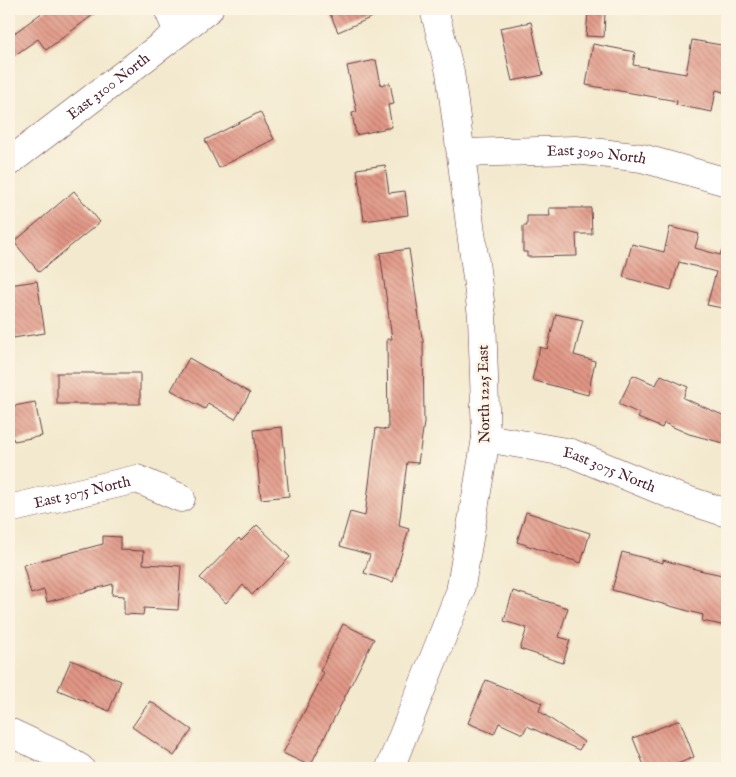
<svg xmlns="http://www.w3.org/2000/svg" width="736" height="777" font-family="'IM FELL English',serif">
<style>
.building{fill:url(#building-back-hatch)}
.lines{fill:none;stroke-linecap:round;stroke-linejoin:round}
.minor-casing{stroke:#633d43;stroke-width:29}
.major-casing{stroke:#633d43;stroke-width:29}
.minor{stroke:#fff;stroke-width:28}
.major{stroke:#fff;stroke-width:28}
.labels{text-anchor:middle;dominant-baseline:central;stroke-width:4.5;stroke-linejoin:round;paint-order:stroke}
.street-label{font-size:15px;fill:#4a1f2b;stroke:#fcf5e5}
</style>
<defs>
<pattern id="building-back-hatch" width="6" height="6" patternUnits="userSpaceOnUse" patternTransform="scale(1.25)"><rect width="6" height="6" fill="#e19685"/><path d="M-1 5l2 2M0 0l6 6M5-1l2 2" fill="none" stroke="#b87a6d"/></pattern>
</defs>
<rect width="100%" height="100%" fill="#fcf5e5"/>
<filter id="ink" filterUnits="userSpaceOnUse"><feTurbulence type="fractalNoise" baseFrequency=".02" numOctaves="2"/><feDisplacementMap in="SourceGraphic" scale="10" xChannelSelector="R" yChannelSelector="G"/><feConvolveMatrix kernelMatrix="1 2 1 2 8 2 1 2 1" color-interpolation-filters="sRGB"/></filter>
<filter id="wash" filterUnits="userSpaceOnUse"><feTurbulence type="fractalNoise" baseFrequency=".0096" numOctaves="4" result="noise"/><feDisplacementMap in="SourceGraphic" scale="20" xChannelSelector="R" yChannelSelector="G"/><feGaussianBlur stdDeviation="1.12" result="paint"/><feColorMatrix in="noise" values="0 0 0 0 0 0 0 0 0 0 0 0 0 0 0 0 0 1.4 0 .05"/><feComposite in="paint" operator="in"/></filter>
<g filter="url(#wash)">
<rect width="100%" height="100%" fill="#f3e9ce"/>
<g id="blocks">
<g class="building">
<polygon points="47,9 101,9 46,50 38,39 9,59 9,37"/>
<polygon points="328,9 391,9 338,32"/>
<polygon points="588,11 605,12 604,37 586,36"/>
<polygon points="531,22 543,75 512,81 500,28"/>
<polygon points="692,40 727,46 727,93 716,90 712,112 676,105 677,101 586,85 593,44 635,52 633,65 686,74"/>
<polygon points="376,60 381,85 390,83 394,104 388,105 392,127 356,135 352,113 357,112 347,66"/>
<polygon points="260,112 274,139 219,168 205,140"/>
<polygon points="385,165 389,193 405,191 408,215 364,221 357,169"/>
<polygon points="74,191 100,222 39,272 14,242"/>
<polygon points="549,208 591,208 592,234 576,234 577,256 527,257 527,252 523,252 523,226 527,226 527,216 550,216"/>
<polygon points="670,227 699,234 695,248 720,255 721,251 727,251 727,309 707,305 716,272 679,262 671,290 623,277 632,244 664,252"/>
<polygon points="409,249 422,338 423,338 424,423 418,463 407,462 399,526 409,529 393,582 364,573 370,555 340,546 350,512 365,516 376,428 388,430 387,339 392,339 380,253"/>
<polygon points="37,281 45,333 13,338 9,313 9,285"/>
<polygon points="556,314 583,320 574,355 595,361 588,395 532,380 540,347 547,349"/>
<polygon points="189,358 250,393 235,419 208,403 205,409 171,390"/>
<rect x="57" y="373" width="83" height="31"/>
<polygon points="633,375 656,385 661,375 688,387 683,398 727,417 727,444 689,434 664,423 662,428 638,418 640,414 619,404"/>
<polygon points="35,402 42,436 14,441 13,438 9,439 9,407"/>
<polygon points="282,427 289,496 261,499 254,430"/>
<polygon points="526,512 590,533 581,563 517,542"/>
<polygon points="257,525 290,557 252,595 243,585 226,603 200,578 239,538 241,541"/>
<polygon points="103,536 120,537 120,550 144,551 143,564 181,566 178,610 144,608 143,615 124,614 124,596 112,595 113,584 47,602 44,590 31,594 23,565 103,544"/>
<polygon points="622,552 663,563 663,560 699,570 727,576 727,626 702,621 703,615 612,590"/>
<polygon points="513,591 568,608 559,637 570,640 563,663 520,649 527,628 504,621"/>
<polygon points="343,624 374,639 310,766 283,753 324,673 320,671"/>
<polygon points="71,660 121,681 109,711 58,690"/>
<polygon points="486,680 542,703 539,711 584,742 579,750 527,726 523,734 499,723 494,734 468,723"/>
<polygon points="150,701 192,730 174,756 132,727"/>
<polygon points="680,720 694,757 675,765 676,768 645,768 633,738"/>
</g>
</g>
</g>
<g filter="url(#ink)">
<use href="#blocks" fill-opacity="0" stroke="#633d43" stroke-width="1"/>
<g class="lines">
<defs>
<g id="minor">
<polyline points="168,9 178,32"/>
<path id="s1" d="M462,153L576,150L642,158L727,182"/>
<path id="s2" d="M486,438L571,453L675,496L727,513"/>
<path id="s3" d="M9,509L137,479L181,498"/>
<polyline points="9,732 58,755 80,768"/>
<polyline points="390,768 460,592 486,438 482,316 450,72 434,9"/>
</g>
<g id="major">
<path id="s4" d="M9,162L209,9"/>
</g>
</defs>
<use href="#minor" class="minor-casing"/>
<use href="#major" class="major-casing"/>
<use href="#minor" class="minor"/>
<use href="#major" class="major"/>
</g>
</g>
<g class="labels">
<g class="street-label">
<text stroke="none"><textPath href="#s4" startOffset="125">East 3100 North</textPath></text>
<text stroke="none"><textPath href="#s1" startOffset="135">East 3090 North</textPath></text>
<text transform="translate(484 394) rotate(-91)">North 1225 East</text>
<text stroke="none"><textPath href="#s2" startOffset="128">East 3075 North</textPath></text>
<text stroke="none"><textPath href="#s3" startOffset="75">East 3075 North</textPath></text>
</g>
</g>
<rect width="736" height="777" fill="none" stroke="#fcf5e5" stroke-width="30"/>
</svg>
